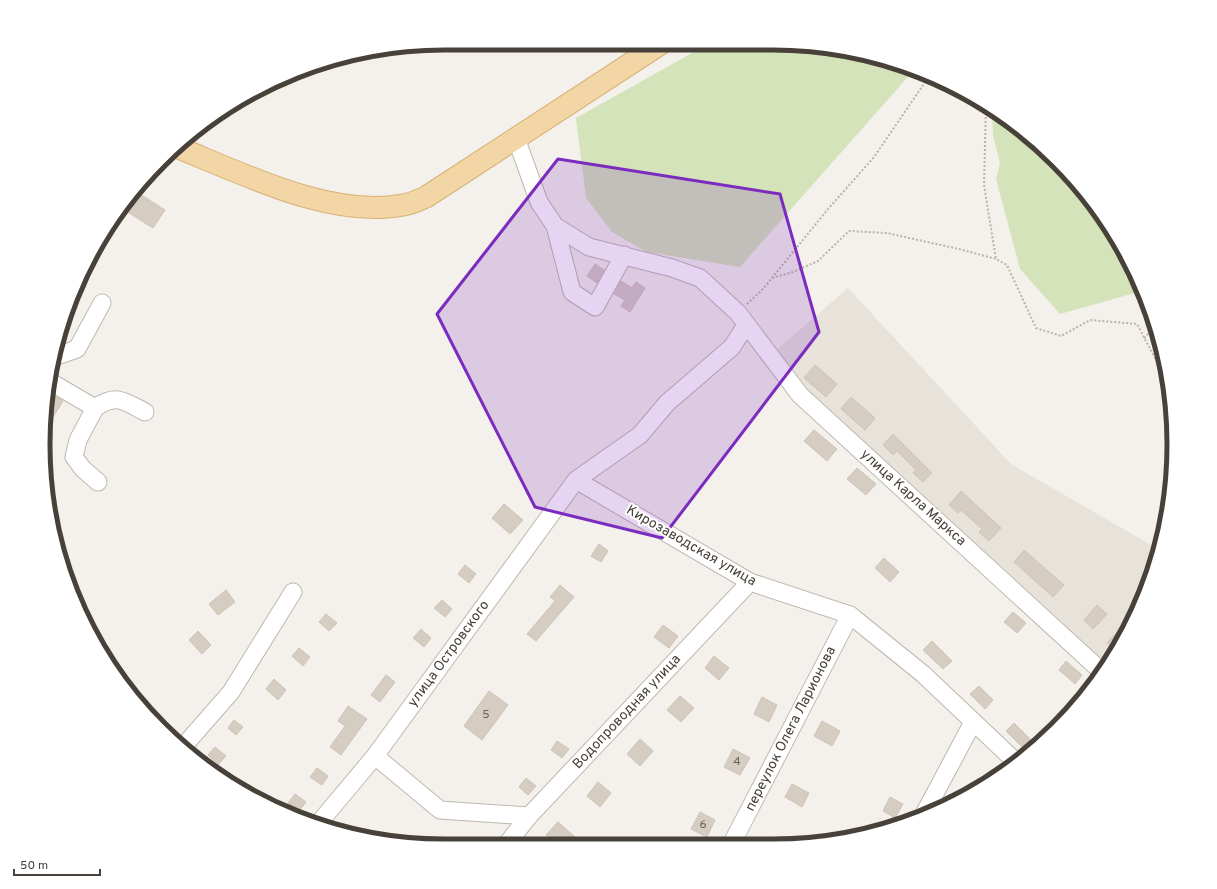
<svg xmlns="http://www.w3.org/2000/svg" width="1217" height="889" font-family="Overpass,sans-serif">
<style>
.residential{fill:#e7e2da}
.green{fill:#d4e3b9}
.building{fill:#d5ccc2;stroke:#cfc3b6}
.lines{fill:none;stroke-linecap:round;stroke-linejoin:round}
.minor-casing{stroke:#bfb8af;stroke-width:19}
.major-casing{stroke:#d7b176;stroke-width:23}
.path{stroke:#bfb2a2;stroke-width:2;stroke-dasharray:2 2;stroke-linecap:butt}
.minor{stroke:#fff;stroke-width:17}
.major{stroke:#f3d6a5;stroke-width:21}
.marked{fill:#7b2cbf;fill-opacity:0.2;stroke:#7b2cbf;stroke-width:3;stroke-linejoin:round}
.labels{text-anchor:middle;dominant-baseline:central;stroke-width:4;stroke-linejoin:round;paint-order:stroke}
.number-label{font-size:12px;fill:#6b645c}
.street-label{font-size:14px;fill:#48413a;stroke:#fff}
.rim{fill:none;stroke:#48413a;stroke-width:5}
</style>
<rect width="100%" height="100%" fill="#f4f1ec"/>
<polygon class="residential" points="848,288 1011,464 1158,549 1153,573 1120,645 1105,666 813,398 773,353"/>
<g class="green">
<polygon points="710,43 773,43 876,57 914,70 740,267 647,252 612,232 586,198 576,118"/>
<path d="M992,109C1001,113 1008,120 1016,127C1071,168 1117,227 1142,291L1060,314L1020,269L996,179L1000,163L993,135Z"/>
</g>
<g class="building">
<polygon points="135,191 165,210 153,228 123,209"/>
<polygon points="595,264 604,270 597,283 587,276"/>
<polygon points="621,281 632,288 636,282 645,288 630,312 621,306 625,300 614,294"/>
<polygon points="815,365 837,384 826,397 804,378"/>
<polygon points="48,392 63,401 44,432 48,396"/>
<polygon points="851,397 875,418 865,430 841,409"/>
<polygon points="814,430 837,449 827,461 804,441"/>
<polygon points="893,434 932,473 923,482 913,473 916,470 897,451 893,455 883,445"/>
<polygon points="857,468 876,484 866,495 847,479"/>
<polygon points="961,491 1001,528 989,541 979,532 982,529 961,510 958,513 949,505"/>
<polygon points="504,504 523,520 510,534 492,518"/>
<polygon points="599,544 608,551 601,562 591,556"/>
<polygon points="1024,550 1064,585 1053,597 1014,562"/>
<polygon points="884,558 899,572 890,582 875,568"/>
<polygon points="465,565 476,574 469,583 458,574"/>
<polygon points="560,585 574,597 536,641 527,634 555,601 550,597"/>
<polygon points="226,590 235,602 218,615 209,604"/>
<polygon points="442,600 452,609 445,617 434,608"/>
<polygon points="1097,605 1107,614 1093,629 1084,620"/>
<polygon points="1013,612 1026,623 1017,633 1004,622"/>
<polygon points="326,614 337,623 329,631 319,622"/>
<polygon points="1131,617 1133,618 1116,651 1107,643"/>
<polygon points="663,625 678,636 669,648 654,637"/>
<polygon points="421,629 431,638 424,647 413,638"/>
<polygon points="198,631 211,645 202,654 189,640"/>
<polygon points="932,641 952,661 943,669 923,650"/>
<polygon points="299,648 310,657 303,666 292,656"/>
<polygon points="714,656 729,668 719,680 705,668"/>
<polygon points="1066,661 1082,675 1075,684 1059,670"/>
<polygon points="386,675 395,682 380,702 371,695"/>
<polygon points="274,679 286,690 278,700 266,689"/>
<polygon points="979,686 993,700 985,709 970,694"/>
<polygon points="489,691 508,705 482,740 464,726"/>
<polygon points="680,696 694,708 681,722 667,710"/>
<polygon points="762,697 777,705 769,722 754,714"/>
<polygon points="348,706 367,719 341,755 330,747 345,726 338,721"/>
<polygon points="234,720 243,727 236,735 228,728"/>
<polygon points="822,721 840,731 832,746 814,736"/>
<polygon points="1014,723 1036,745 1028,753 1006,731"/>
<polygon points="640,739 653,751 640,766 627,754"/>
<polygon points="557,741 569,749 562,758 551,750"/>
<polygon points="215,747 226,756 218,765 208,755"/>
<polygon points="733,749 750,758 740,775 724,767"/>
<polygon points="317,768 328,776 322,785 310,777"/>
<polygon points="526,778 536,786 528,795 519,787"/>
<polygon points="598,782 611,793 600,807 587,796"/>
<polygon points="792,784 809,793 802,807 785,797"/>
<polygon points="295,794 306,802 299,811 288,803"/>
<polygon points="890,797 903,804 895,818 883,811"/>
<polygon points="700,812 715,820 707,837 691,829"/>
<polygon points="558,822 575,837 569,844 557,844 546,835"/>
</g>
<g class="lines">
<defs>
<g id="minor">
<polyline points="516,138 539,202 555,226 589,247 672,268 700,278 738,313 800,395 1101,671"/>
<polyline points="555,226 572,292 595,307 624,255"/>
<polyline points="54,357 77,349 102,303"/>
<path d="M49,381L95,408C116,393 124,401 145,412"/>
<polyline points="95,408 78,440 74,457 83,469 98,482"/>
<polyline points="576,480 750,582 850,615 923,674 1017,763"/>
<polyline points="182,748 231,692 293,592"/>
<polyline points="375,756 440,810 529,816"/>
<polyline points="923,816 973,722"/>
<polyline points="318,824 375,756 576,480 640,435 667,403 732,347 746,325"/>
<polyline points="732,843 850,615"/>
<polyline points="506,845 529,816 750,582"/>
</g>
<path id="major" d="M179,148C243,174 333,219 403,205C411,204 419,200 426,197L662,43"/>
</defs>
<use href="#minor" class="minor-casing"/>
<use href="#major" class="major-casing"/>
<g class="path">
<polyline points="986,105 984,185 996,259"/>
<polyline points="772,278 793,272 818,261 849,231 887,233 963,250 996,259 1007,265 1036,328 1061,336 1090,320 1137,324 1167,381"/>
<polyline points="747,304 763,289 828,209 874,157 930,75"/>
<polyline points="1144,338 1155,327"/>
</g>
<use href="#minor" class="minor"/>
<use href="#major" class="major"/>
</g>
<path class="marked" d="M558,159L780,194L819,332L662,538L535,507L437,314Z"/>
<g class="labels">
<g class="number-label">
<text x="486" y="715">5</text>
<text x="737" y="762">4</text>
<text x="703" y="825">6</text>
</g>
<g class="street-label">
<text transform="translate(913 498) rotate(42)">улица Карла Маркса</text>
<text transform="translate(691 546) rotate(30)">Кирозаводская улица</text>
<text transform="translate(449 654) rotate(-54)">улица Островского</text>
<text transform="translate(627 712) rotate(-47)">Водопроводная улица</text>
<text transform="translate(791 729) rotate(-63)">переулок Олега Ларионова</text>
</g>
</g>
<path d="M0 0H1217V889H0ZM444 50H773A394 394 0 0 1 1167 444V445A394 394 0 0 1 773 839H444A394 394 0 0 1 50 445V444A394 394 0 0 1 444 50Z" fill="#fff" fill-rule="evenodd"/>
<path class="rim" d="M444 50H773A394 394 0 0 1 1167 444V445A394 394 0 0 1 773 839H444A394 394 0 0 1 50 445V444A394 394 0 0 1 444 50Z"/>
<path d="M14 869v6h86v-6" fill="none" stroke="#48413a" stroke-width="2"/>
<text x="20" y="869" font-size="12" fill="#48413a" stroke="#ffffff" stroke-width="3" paint-order="stroke">50 m</text>
</svg>
